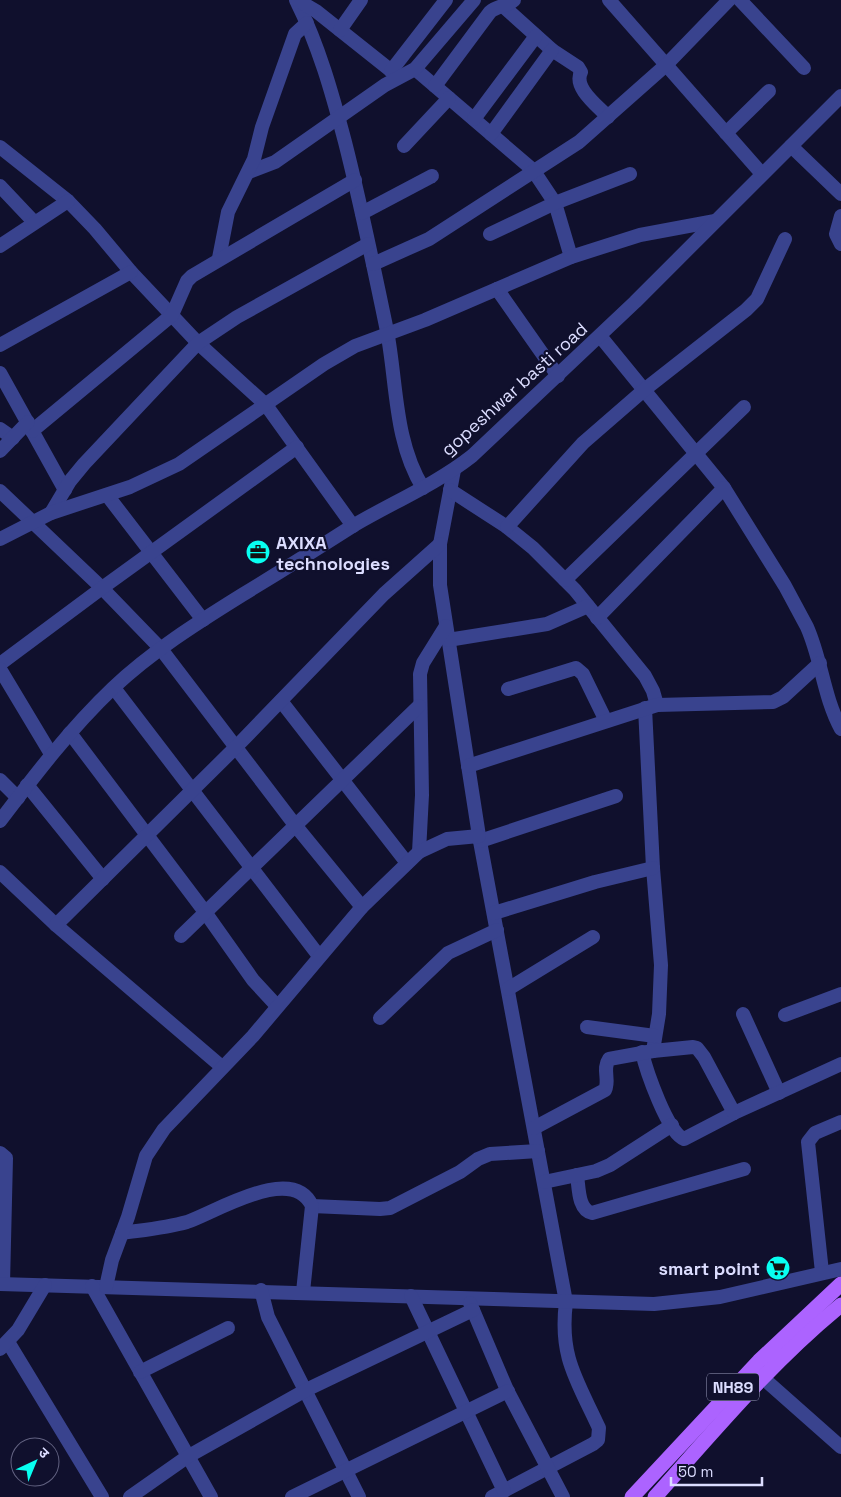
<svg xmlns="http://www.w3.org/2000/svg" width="841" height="1497" font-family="'Space Grotesk','Noto Sans Devanagari',sans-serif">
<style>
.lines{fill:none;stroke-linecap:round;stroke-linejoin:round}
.minor{stroke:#39438e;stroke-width:14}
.major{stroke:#ac63ff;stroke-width:15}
.labels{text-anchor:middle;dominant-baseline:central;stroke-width:4.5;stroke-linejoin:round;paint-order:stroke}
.shield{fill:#10102d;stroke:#9fa0c0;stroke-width:1}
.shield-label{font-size:16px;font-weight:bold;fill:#dcddff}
.street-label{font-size:18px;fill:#dcddff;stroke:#10102d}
.poi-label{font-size:18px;font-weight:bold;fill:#dcddff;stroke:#10102d;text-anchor:start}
</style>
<rect width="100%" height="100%" fill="#10102d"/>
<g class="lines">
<g class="minor">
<path d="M296,0C319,46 332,93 345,142C361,205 374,268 387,331C397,383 394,441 423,488"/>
<polyline points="297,0 316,11 399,77"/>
<polyline points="609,0 762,174"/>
<polyline points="740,0 804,68"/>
<path d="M503,6L552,50L578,67L581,72C573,88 598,106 608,117"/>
<polyline points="340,30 361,0"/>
<polyline points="415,69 533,170 555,203 571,257"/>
<polyline points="391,71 446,0"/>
<path d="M435,86L490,12C498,5 507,7 514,0"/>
<polyline points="474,119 536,36"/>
<polyline points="726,133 769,91"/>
<polyline points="491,134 552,50"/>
<polyline points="404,146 449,98"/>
<polyline points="791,146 841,194"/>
<polyline points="0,147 68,201 95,229 131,272 198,343 266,405 353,526"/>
<polyline points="249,172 275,162 385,85 415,69 474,0"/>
<polyline points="0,186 34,222"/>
<polyline points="362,213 432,176"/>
<polyline points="841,216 836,234 841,244"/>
<polyline points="490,234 555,203 630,174"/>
<polyline points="0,246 68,201"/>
<polyline points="219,258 228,212 254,159 262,127 295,34 307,23"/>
<polyline points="373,264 429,239 579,142 666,65 729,0"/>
<polyline points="497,289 558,376"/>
<path d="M600,336L724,488L785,586L807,627C822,661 823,695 841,729"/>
<polyline points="0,345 131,272"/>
<polyline points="0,373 65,490"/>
<polyline points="0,429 13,438"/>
<polyline points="32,431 172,315 187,281 192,276 355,180"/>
<polyline points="0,451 28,422"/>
<path d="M454,470L440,544V585L479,836L566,1302C559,1357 577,1380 599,1428L598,1440L593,1444L492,1497"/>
<polyline points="450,490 507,527 533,548 575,590 645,676 653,691 657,705"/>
<polyline points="0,491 102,588 161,649 295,825 362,907"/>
<polyline points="107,495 203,620"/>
<polyline points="51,513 70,481 84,464 198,343 237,317 368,244"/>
<polyline points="507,527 583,443 644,390 746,310 757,299 785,239"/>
<polyline points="0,539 51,513 130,487 179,464 324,364 355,346 425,320 571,257 640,235 715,221"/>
<polyline points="565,580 744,407"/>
<polyline points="597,618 724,488"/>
<polyline points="448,640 547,624 588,606"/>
<polyline points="0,664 102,588 297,447"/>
<polyline points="0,669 51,754"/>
<polyline points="114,688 319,956"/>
<polyline points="508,689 576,668 583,674 606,721"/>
<polyline points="281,701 407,863"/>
<polyline points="645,708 653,868 661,965 659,1014 653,1051"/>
<polyline points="70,733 205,912 253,980 277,1006"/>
<polyline points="468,766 657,705 773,702 783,697 820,663"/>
<polyline points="0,780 18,798"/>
<polyline points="27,785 103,879"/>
<path d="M0,821C35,775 70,729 113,688C151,652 197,623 242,595C278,573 315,550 351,527C391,503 435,485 472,456L635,302L841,96"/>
<polyline points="480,841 616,796"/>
<polyline points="419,852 422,795 420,674 423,663 446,626"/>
<polyline points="0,872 56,925 222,1067"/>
<polyline points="494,913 595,882 653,868"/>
<polyline points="56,925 236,747 384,594 440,544"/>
<polyline points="181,936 419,706"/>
<polyline points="508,989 593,937"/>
<polyline points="743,1014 779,1093"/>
<polyline points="785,1015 841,994"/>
<polyline points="380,1018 448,953 497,930"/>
<polyline points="587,1027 655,1036"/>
<path d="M642,1052C646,1070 668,1134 684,1139L734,1113L841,1064"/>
<path d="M534,1128L605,1090C610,1080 602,1069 609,1059L653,1051L693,1047L697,1048L704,1057L734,1113"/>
<polyline points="0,1153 6,1158 3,1284"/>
<path d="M577,1175C579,1188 578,1210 592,1213L744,1169"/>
<polyline points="544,1182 596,1171 610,1165 672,1125"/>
<polyline points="312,1206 380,1209 390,1208 460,1172 478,1159 490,1154 538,1151"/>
<path d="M122,1233C143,1230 166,1228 187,1222C216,1212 293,1163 312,1206L303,1292"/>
<polyline points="822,1272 808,1142 815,1133 841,1122"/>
<polyline points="0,1284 654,1304 720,1297 841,1269"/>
<polyline points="92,1286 211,1497"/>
<polyline points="106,1287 112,1260 128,1217 146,1156 164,1129 253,1036 362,907 419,852 447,839 479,836"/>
<polyline points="261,1290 268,1317 359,1497"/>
<polyline points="411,1296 504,1491"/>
<polyline points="470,1303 507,1390 563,1497"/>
<polyline points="8,1342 102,1497"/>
<polyline points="0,1349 18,1330 45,1285"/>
<polyline points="140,1372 228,1328"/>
<polyline points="763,1378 841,1447"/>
<polyline points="130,1497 187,1457 306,1390 473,1310"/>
<polyline points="292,1497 508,1391"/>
</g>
<g class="major">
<polyline points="632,1497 759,1361 841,1284"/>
<path d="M655,1497C714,1431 772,1361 841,1305"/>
</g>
</g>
<defs>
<symbol id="office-disc" viewBox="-11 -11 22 22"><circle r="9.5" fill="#08fff1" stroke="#10102d"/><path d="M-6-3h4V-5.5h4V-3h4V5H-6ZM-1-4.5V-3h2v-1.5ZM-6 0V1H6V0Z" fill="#111"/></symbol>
<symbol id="supermarket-disc" viewBox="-11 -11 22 22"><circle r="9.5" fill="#08fff1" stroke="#10102d"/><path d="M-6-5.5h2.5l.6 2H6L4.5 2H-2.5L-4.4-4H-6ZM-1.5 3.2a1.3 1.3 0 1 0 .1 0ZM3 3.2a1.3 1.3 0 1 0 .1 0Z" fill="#111"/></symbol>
</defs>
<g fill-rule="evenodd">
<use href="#office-disc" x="244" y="538" width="28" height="28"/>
<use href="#supermarket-disc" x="764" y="1254" width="28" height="28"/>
</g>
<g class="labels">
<rect class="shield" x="707" y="1373.5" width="52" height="27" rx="4"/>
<g class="shield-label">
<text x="733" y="1387">NH89</text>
</g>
<g class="street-label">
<text transform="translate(514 389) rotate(-42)">gopeshwar basti road</text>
</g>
<g class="poi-label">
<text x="276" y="542">AXIXA<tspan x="276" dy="21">technologies</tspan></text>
<text x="760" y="1268" text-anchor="end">smart point</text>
</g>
</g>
<g transform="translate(35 1462) rotate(44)"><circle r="24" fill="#10102d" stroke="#626281"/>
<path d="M0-4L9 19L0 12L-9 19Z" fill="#08fff1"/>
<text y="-8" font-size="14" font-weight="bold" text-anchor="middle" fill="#dcddff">उ</text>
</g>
<path d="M671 1477v8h91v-8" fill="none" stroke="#dcddff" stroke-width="2.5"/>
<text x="678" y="1477" font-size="15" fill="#dcddff" stroke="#10102d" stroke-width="4" paint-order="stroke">50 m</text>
</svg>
